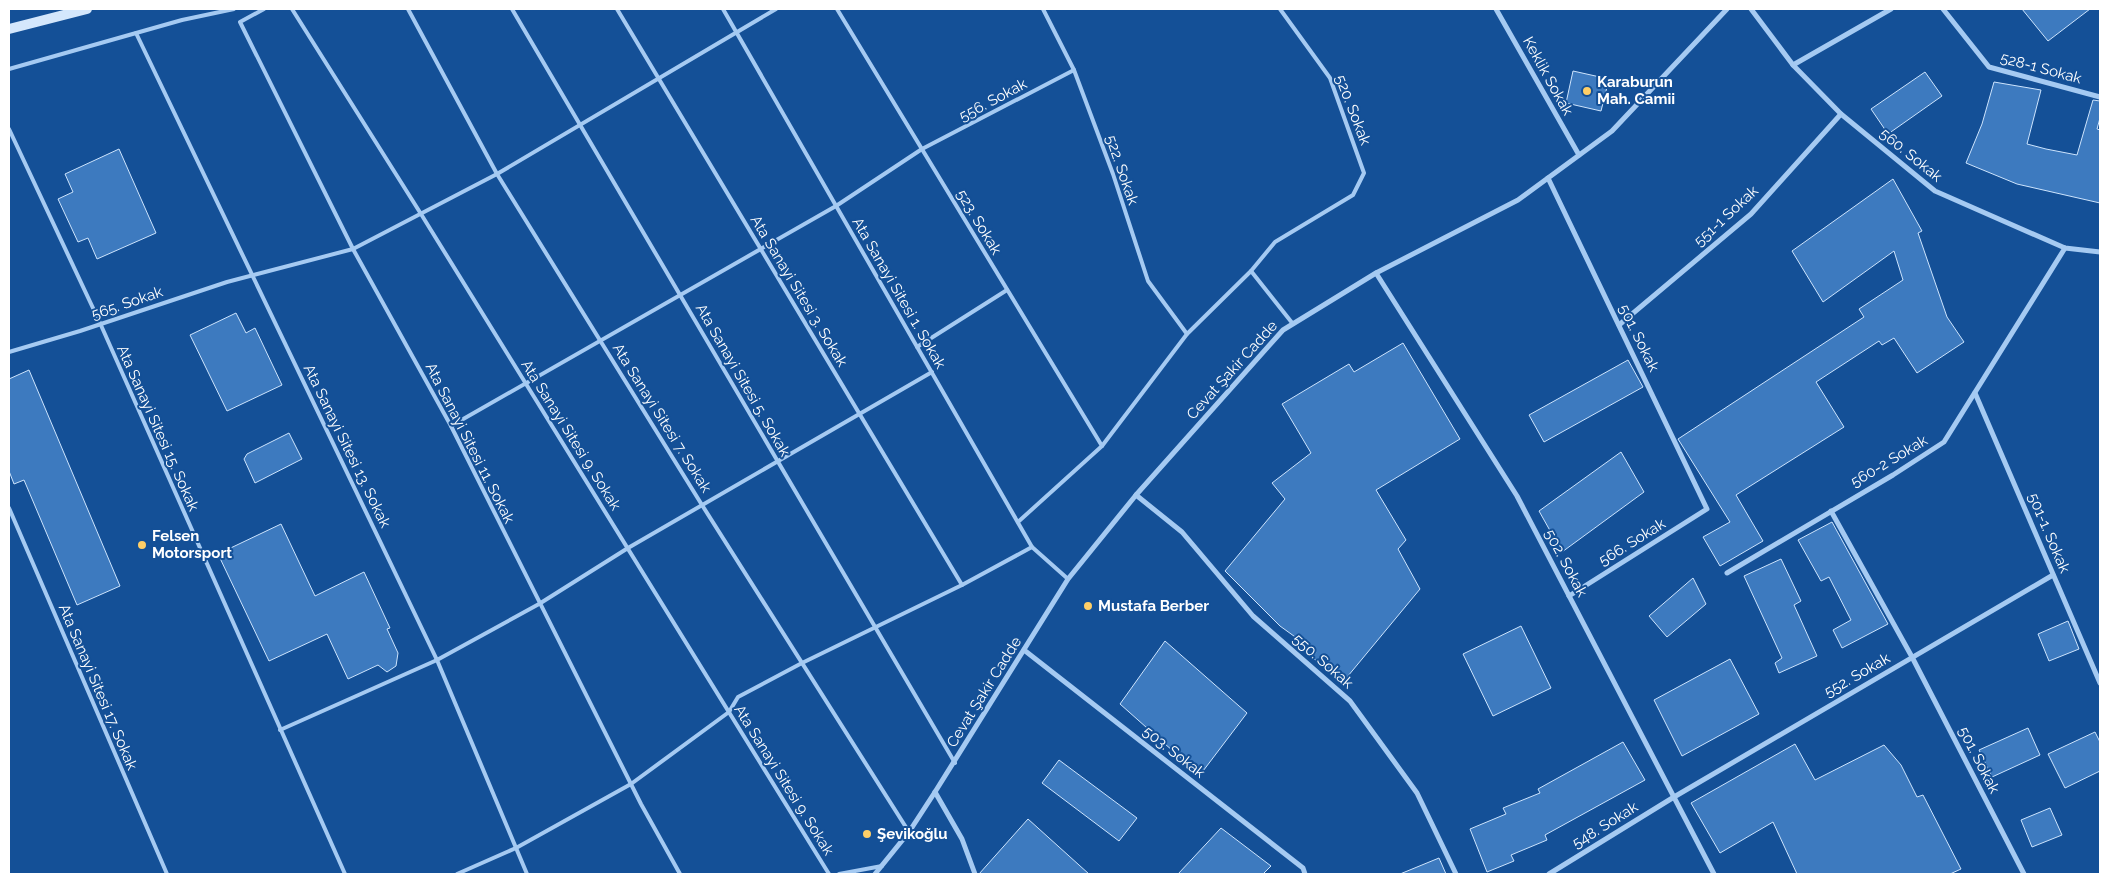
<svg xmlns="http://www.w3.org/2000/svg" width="2109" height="883" font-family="Raleway,sans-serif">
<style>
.building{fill:#3d7abf;stroke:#cde4fd}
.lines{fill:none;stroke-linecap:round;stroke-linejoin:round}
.lane{stroke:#a5caf2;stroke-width:4}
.street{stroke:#a5caf2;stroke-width:5}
.secondary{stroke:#d4e7fc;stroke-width:10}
.poi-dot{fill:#ffcf67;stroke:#145097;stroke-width:2}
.labels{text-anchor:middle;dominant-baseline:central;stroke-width:4;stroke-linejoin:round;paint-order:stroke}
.street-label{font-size:15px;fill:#fff;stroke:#145097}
.poi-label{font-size:15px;font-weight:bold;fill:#fff;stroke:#145097;text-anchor:start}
</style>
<rect width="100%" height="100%" fill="#145097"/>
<g class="building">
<polygon points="2022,9 2090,9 2048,41"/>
<polygon points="1573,71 1609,79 1601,111 1566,103"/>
<polygon points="1925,72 1942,96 1888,134 1871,109"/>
<polygon points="1994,82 2041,90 2027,144 2046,149 2077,155 2093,100 2100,101 2100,118 2097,129 2100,130 2100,203 2017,184 1966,163 1982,124"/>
<polygon points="119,149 156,233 97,259 88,238 78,242 58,199 73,192 65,174"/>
<polygon points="1893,179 1922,231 1918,233 1947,317 1964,342 1917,373 1894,338 1882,345 1879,341 1816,382 1844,427 1736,495 1763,541 1720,566 1703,537 1730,522 1678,439 1864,317 1859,309 1903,280 1894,251 1823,302 1792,251"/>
<polygon points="236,313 246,333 255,328 282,385 227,411 190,335"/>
<polygon points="1403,343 1460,439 1376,490 1406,540 1398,549 1420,589 1343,682 1312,657 1316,652 1280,626 1225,571 1285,499 1272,483 1311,453 1282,404 1349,364 1354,372"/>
<polygon points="1628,360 1643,387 1544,442 1529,415"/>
<polygon points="29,370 120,586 77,605 24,480 14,484 9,471 9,379"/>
<polygon points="289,433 302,459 255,483 244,459 247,454"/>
<polygon points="1621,452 1644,492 1562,552 1539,511"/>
<polygon points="1832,522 1888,624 1842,648 1833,630 1851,620 1829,577 1821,581 1798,540"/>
<polygon points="281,524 315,596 364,572 390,628 387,629 398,653 396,666 387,672 378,665 348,679 327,634 269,661 218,554"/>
<polygon points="1781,559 1801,601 1794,605 1817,656 1779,673 1775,663 1782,658 1744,576"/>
<polygon points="1693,578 1706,604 1667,637 1649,616"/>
<polygon points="2068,621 2079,649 2049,661 2038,634"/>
<polygon points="1521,626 1551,688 1493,716 1463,654"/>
<polygon points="1165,641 1247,713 1200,775 1120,704"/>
<polygon points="1730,659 1759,714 1682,756 1654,700"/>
<polygon points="2028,728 2040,755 1992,777 1979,750"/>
<polygon points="2095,732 2100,742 2100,771 2065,788 2048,754"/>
<polygon points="1623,742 1645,780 1545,835 1547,840 1511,855 1514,861 1487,872 1470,829 1506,814 1503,808 1540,793 1538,789"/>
<polygon points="1795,744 1815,780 1884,745 1901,765 1917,797 1923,795 1961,869 1950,874 1797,874 1773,822 1720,853 1691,803"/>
<polygon points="1059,760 1137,818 1119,841 1042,783"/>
<polygon points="2050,808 2062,835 2032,847 2021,820"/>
<polygon points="1028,819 1089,874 979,874"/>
<polygon points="1221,828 1271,866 1263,874 1178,874"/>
<polygon points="1439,858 1446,874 1400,874"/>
</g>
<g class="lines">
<g class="lane">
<polyline points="264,9 240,22 353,249 451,426 641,804 680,874"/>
<polyline points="292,9 421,214 829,874"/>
<polyline points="408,9 497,174 702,505 909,832"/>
<polyline points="512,9 955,763"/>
<polyline points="617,9 962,585"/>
<polyline points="723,9 1032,547 1068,579"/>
<polyline points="837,9 1102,446"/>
<polyline points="1043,9 1074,70 1113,174 1148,281 1187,334"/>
<polyline points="136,33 437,660 527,874"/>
<polyline points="9,69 182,20 234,9"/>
<polyline points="9,129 100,323 345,874"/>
<polyline points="1251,271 1275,242 1353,195 1364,173 1330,78 1280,9"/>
<polyline points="917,347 1007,290"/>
<polyline points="9,352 80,331 227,282 353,249 497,174 776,9"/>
<polyline points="451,426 836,206 922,149 1074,70"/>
<polyline points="9,508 167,874"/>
<polyline points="1018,522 1102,446 1187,334 1251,271 1293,324"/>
<polyline points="280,730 437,660 539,604 628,548 932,372"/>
<polyline points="457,874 516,848 631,784 729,712 738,697 802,663 962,585 1032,547"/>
<polyline points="839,874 882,866"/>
</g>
<g class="street">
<polyline points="1496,9 1579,155"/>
<polyline points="1751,9 1793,65 1841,114 1935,191 2065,248 2100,252"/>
<polyline points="1943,9 1989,67 2100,97"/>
<polyline points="1793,65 1891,9"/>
<polyline points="1548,178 1707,509 1569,596"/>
<polyline points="1376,273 1517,496 1714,874"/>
<polyline points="1619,325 1751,214 1841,114"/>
<polyline points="1975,393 2100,683"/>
<polyline points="1136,495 1182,532 1253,616 1350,701 1417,793 1456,874"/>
<polyline points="1831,511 1912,657 2024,874"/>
<polyline points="1727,573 1893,475 1944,442 2065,248"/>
<polyline points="1024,650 1303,868 1305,874"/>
<polyline points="935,792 962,839 975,874"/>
<polyline points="875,874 909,832 935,792 1068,579 1136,495 1283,330 1376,273 1518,200 1612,131 1727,9"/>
<polyline points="1549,874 1674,797 2053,575"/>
</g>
<polyline class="secondary" points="9,29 87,9"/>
</g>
<g class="poi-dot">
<circle cx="1587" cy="91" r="5"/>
<circle cx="142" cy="545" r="5"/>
<circle cx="1088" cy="606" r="5"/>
<circle cx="867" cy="834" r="5"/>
</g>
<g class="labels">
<g class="street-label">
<text transform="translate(2041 68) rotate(15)">528-1 Sokak</text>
<text transform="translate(1548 76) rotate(61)">Keklik Sokak</text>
<text transform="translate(993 100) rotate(-28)">556. Sokak</text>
<text transform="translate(1353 110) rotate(69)">520. Sokak</text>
<text transform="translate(1911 155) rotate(39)">560. Sokak</text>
<text transform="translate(1122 170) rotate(71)">522. Sokak</text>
<text transform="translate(1726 216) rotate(-43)">551-1 Sokak</text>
<text transform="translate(979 222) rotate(59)">523. Sokak</text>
<text transform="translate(799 291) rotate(59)">Ata Sanayi Sitesi 3. Sokak</text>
<text transform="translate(899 293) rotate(60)">Ata Sanayi Sitesi 1. Sokak</text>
<text transform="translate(127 303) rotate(-19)">565. Sokak</text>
<text transform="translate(1639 338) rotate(64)">501. Sokak</text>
<text transform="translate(1232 370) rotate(-48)">Cevat Şakir Cadde</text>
<text transform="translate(743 380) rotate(60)">Ata Sanayi Sitesi 5. Sokak</text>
<text transform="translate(662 418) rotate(58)">Ata Sanayi Sitesi 7. Sokak</text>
<text transform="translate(158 428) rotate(66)">Ata Sanayi Sitesi 15. Sokak</text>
<text transform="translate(571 435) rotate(58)">Ata Sanayi Sitesi 9. Sokak</text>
<text transform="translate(470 443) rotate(63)">Ata Sanayi Sitesi 11. Sokak</text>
<text transform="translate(347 446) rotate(64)">Ata Sanayi Sitesi 13. Sokak</text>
<text transform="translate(1889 461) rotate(-31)">560-2 Sokak</text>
<text transform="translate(2049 533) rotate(67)">501-1. Sokak</text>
<text transform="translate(1632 542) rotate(-32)">566. Sokak</text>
<text transform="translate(1566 563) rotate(62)">502. Sokak</text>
<text transform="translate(1323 661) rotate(41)">550. Sokak</text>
<text transform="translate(1857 675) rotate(-30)">552. Sokak</text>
<text transform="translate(98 687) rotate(67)">Ata Sanayi Sitesi 17. Sokak</text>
<text transform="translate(984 692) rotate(-58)">Cevat Şakir Cadde</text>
<text transform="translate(1174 752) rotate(38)">503. Sokak</text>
<text transform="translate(1979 760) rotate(63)">501. Sokak</text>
<text transform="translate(784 780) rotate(58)">Ata Sanayi Sitesi 9. Sokak</text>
<text transform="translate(1605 825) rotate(-32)">548. Sokak</text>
</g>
<g class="poi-label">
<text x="1597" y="82">Karaburun<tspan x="1597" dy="17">Mah. Camii</tspan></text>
<text x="152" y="536">Felsen<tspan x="152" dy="17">Motorsport</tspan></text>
<text x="1098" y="606">Mustafa Berber</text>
<text x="877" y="834">Şevikoğlu</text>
</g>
</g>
<rect width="2109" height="883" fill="none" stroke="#ffffff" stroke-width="20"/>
</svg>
